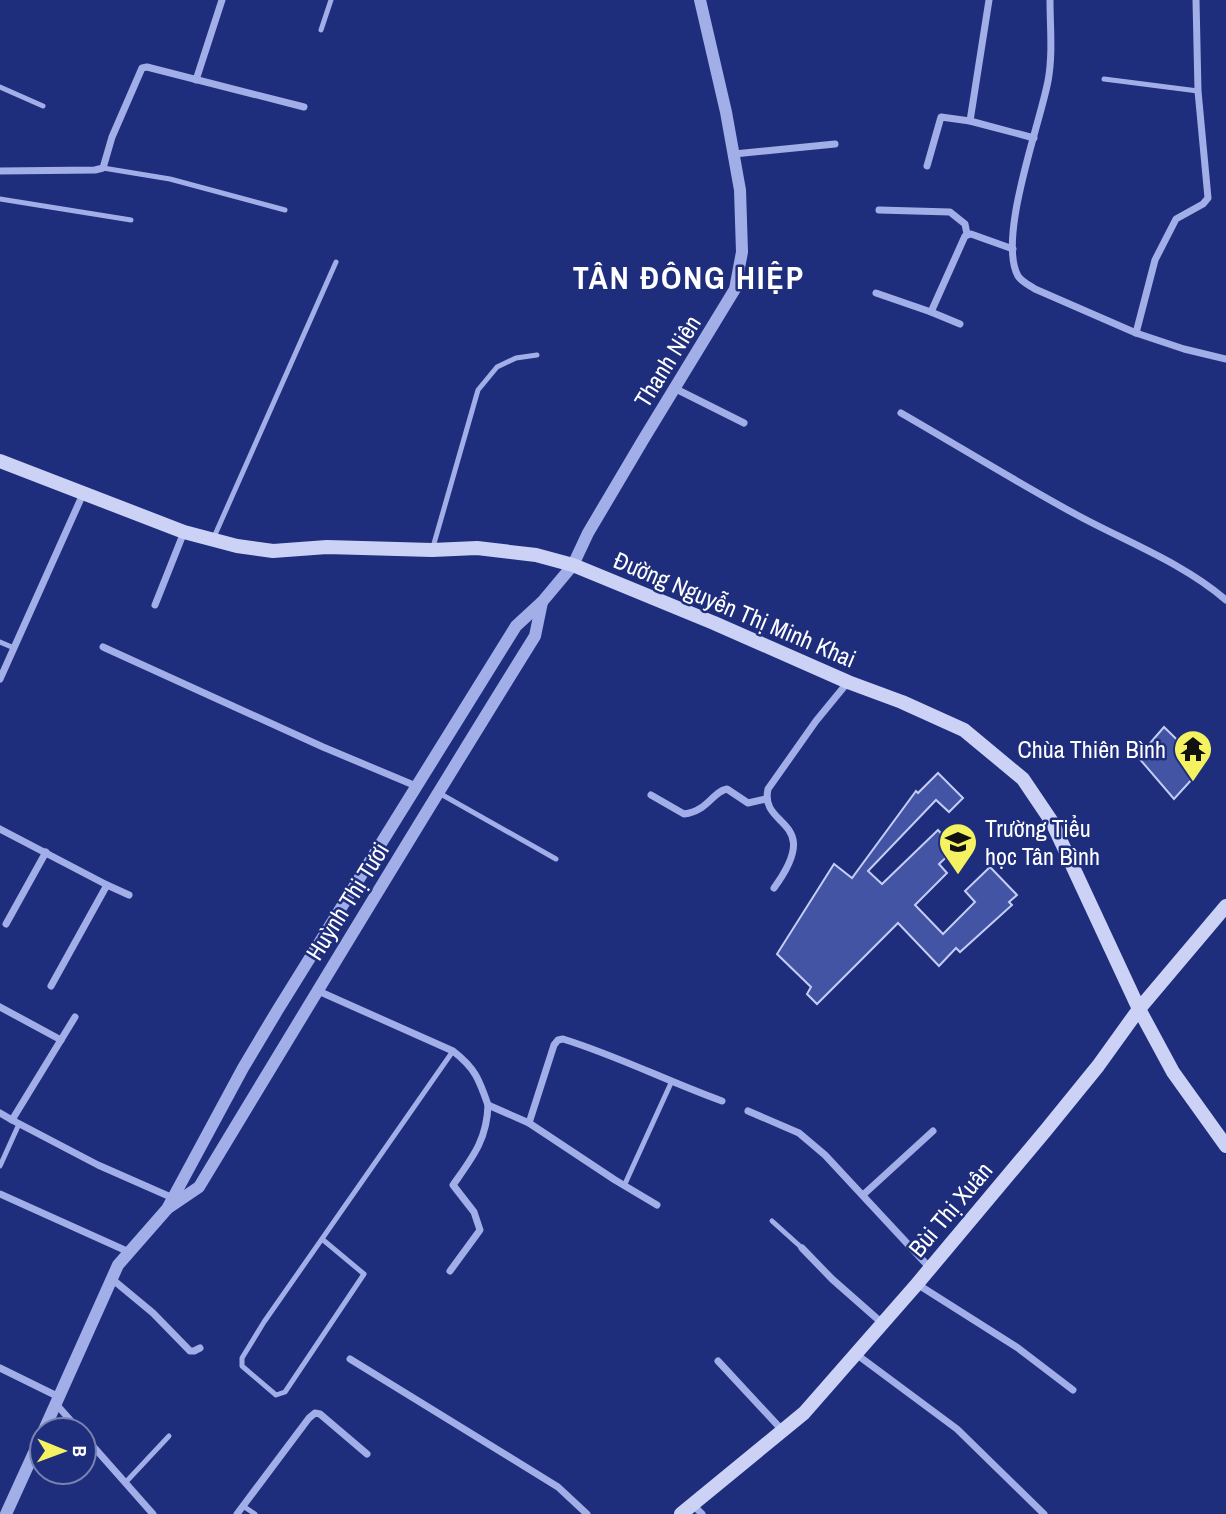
<svg xmlns="http://www.w3.org/2000/svg" width="1226" height="1514" font-family="'Archivo Narrow',sans-serif">
<style>
.building{fill:#4354a4;stroke:#c4cdf5;stroke-width:2}
.lines{fill:none;stroke-linecap:round;stroke-linejoin:round}
.service{stroke:#a1aee7;stroke-width:5}
.minor{stroke:#a1aee7;stroke-width:7}
.tertiary{stroke:#a1aee7;stroke-width:12}
.secondary{stroke:#cbd2f6;stroke-width:14}
.labels{text-anchor:middle;dominant-baseline:central;stroke-width:5;stroke-linejoin:round;paint-order:stroke}
.street-label{font-size:24px;fill:#fff;stroke:#1f2e7c}
.poi-label{font-size:24px;fill:#fff;stroke:#1f2e7c;text-anchor:end}
.district-label{font-size:32px;font-weight:bold;letter-spacing:2px;fill:#fff;stroke:#1f2e7c}
</style>
<rect width="100%" height="100%" fill="#1f2e7c"/>
<g class="building">
<polygon points="1164,727 1204,766 1174,799 1138,757"/>
<polygon points="938,773 963,798 949,812 936,800 868,871 882,884 938,830 955,849 939,864 947,873 915,905 943,934 975,902 965,891 990,867 1017,895 1009,902 1012,905 960,952 956,948 939,966 898,923 817,1004 807,994 811,987 777,954 834,864 852,878 916,791 918,793"/>
</g>
<g class="lines">
<g class="service">
<polyline points="321,30 331,0"/>
<polyline points="1104,79 1198,91"/>
<polyline points="0,87 43,106"/>
<polyline points="103,168 170,179 285,210"/>
<polyline points="0,199 131,220"/>
<polyline points="214,537 336,262"/>
<polyline points="433,547 478,390 497,367 516,358 537,355"/>
<polyline points="0,642 14,648"/>
<polyline points="439,793 556,859"/>
<polyline points="0,1166 19,1124"/>
<polyline points="624,1186 671,1083"/>
<polyline points="772,1221 802,1248"/>
<polyline points="322,1239 364,1274 285,1392 276,1395 242,1366 242,1358 264,1322 453,1051"/>
<polyline points="125,1483 169,1436"/>
<polyline points="243,1506 255,1514"/>
</g>
<g class="minor">
<path d="M1050,0C1050,27 1053,54 1048,81C1040,124 997,238 1018,276C1022,282 1029,285 1035,289L1136,333L1184,349L1226,359"/>
<polyline points="196,80 222,0"/>
<polyline points="970,121 989,0"/>
<polyline points="734,154 835,144"/>
<polyline points="927,166 941,117 970,121 1034,138"/>
<polyline points="0,171 95,170 103,168 112,137 142,68 147,67 304,107"/>
<polyline points="879,210 950,212 965,224 967,234"/>
<polyline points="876,293 931,312"/>
<polyline points="960,324 931,312 965,236 971,234 1013,249"/>
<polyline points="1136,333 1155,260 1176,219 1203,204 1208,198 1198,91 1196,0"/>
<polyline points="674,388 744,423"/>
<path d="M901,413C960,447 1018,483 1077,515C1127,542 1183,563 1226,600"/>
<polyline points="155,605 184,532"/>
<polyline points="103,647 323,747 416,786"/>
<polyline points="0,679 83,494"/>
<path d="M651,795L684,814C708,811 712,792 727,789L748,803L766,799"/>
<polyline points="0,829 107,885 51,986"/>
<polyline points="107,885 129,895"/>
<path d="M774,888C825,818 759,829 768,789L816,721L848,682"/>
<polyline points="6,924 46,852"/>
<path d="M316,990L453,1051C475,1068 479,1079 488,1105L529,1123L554,1045L558,1040L563,1039C618,1056 669,1082 722,1101"/>
<polyline points="0,1007 61,1040"/>
<polyline points="75,1017 12,1120 98,1165 173,1198"/>
<polyline points="748,1111 799,1133 825,1155 930,1268"/>
<polyline points="0,1113 12,1120"/>
<polyline points="529,1123 615,1180 657,1205"/>
<polyline points="0,1194 129,1252"/>
<polyline points="863,1195 933,1131"/>
<polyline points="802,1248 832,1279 882,1323"/>
<path d="M450,1271L480,1230L474,1212L453,1185C472,1158 487,1140 488,1105"/>
<polyline points="112,1279 153,1313 190,1351 194,1351 200,1348"/>
<polyline points="917,1284 1018,1348 1073,1390"/>
<polyline points="856,1354 957,1429 1044,1514"/>
<polyline points="350,1359 558,1487 587,1514"/>
<polyline points="718,1361 782,1430"/>
<polyline points="0,1368 59,1397"/>
<polyline points="56,1404 79,1430"/>
<polyline points="84,1436 153,1514"/>
<polyline points="693,1505 702,1514"/>
<polyline points="237,1514 309,1418 315,1413 320,1414 367,1454"/>
</g>
<g class="tertiary">
<path d="M168,1208L199,1187C310,1003 421,819 535,636L542,602"/>
<polyline points="44,1430 118,1265 167,1209 243,1068 277,1011 516,626 542,602 573,565 588,533 643,440 735,289 742,252 740,190 726,112 700,0"/>
<polyline points="6,1514 42,1435"/>
</g>
<g class="secondary">
<polyline points="0,461 184,532 237,546 273,551 327,547 432,550 477,548 536,555 573,565 714,623 848,682 902,702 964,730 1023,779 1052,822 1139,1009 1173,1072 1226,1146"/>
<polyline points="681,1514 804,1413 917,1284 1046,1130 1098,1066 1139,1009 1226,906"/>
</g>
</g>
<defs>
<symbol id="temple-pin" viewBox="-11 -11 22 30"><path d="M0 17L-7.5 6A9.5 9.5 0 1 1 7.5 6Z" fill="#f5f261" stroke="#1f2e7c"/><path d="M0-6L5-2H3V0L6.5 2.5H4V6H1.5V3h-3V6H-4V2.5H-6.5L-3 0V-2H-5Z" fill="#111"/></symbol>
<symbol id="school-pin" viewBox="-11 -11 22 30"><path d="M0 17L-7.5 6A9.5 9.5 0 1 1 7.5 6Z" fill="#f5f261" stroke="#1f2e7c"/><path d="M0-5L7-2L0 1L-7-2ZM-4 1L0 2.5L4 1V4Q0 6-4 4Z" fill="#111"/></symbol>
</defs>
<g fill-rule="evenodd">
<use href="#temple-pin" x="1171" y="727" width="44" height="60"/>
<use href="#school-pin" x="936" y="820" width="44" height="60"/>
</g>
<g class="labels">
<g class="street-label">
<text transform="translate(667 361) rotate(-58)">Thanh Niên</text>
<text transform="translate(735 609) rotate(23)">Đường Nguyễn Thị Minh Khai</text>
<text transform="translate(347 901) rotate(-58)">Huỳnh Thị Tươi</text>
<text transform="translate(950 1209) rotate(-50)">Bùi Thị Xuân</text>
</g>
<g class="poi-label">
<text x="1166" y="749">Chùa Thiên Bình</text>
<text x="985" y="828" text-anchor="start">Trường Tiểu<tspan x="985" dy="28">học Tân Bình</tspan></text>
</g>
<g class="district-label">
<text x="689" y="277">TÂN ĐÔNG HIỆP</text>
</g>
</g>
<g transform="translate(63 1451) rotate(91)"><circle r="33" fill="#1f2e7c" stroke="#7982b0" stroke-width="2"/>
<path d="M0-5L12 26L0 18L-12 26Z" fill="#f5f261"/>
<text y="-10" font-size="19" font-weight="bold" text-anchor="middle" fill="#ffffff">B</text>
</g>
</svg>
